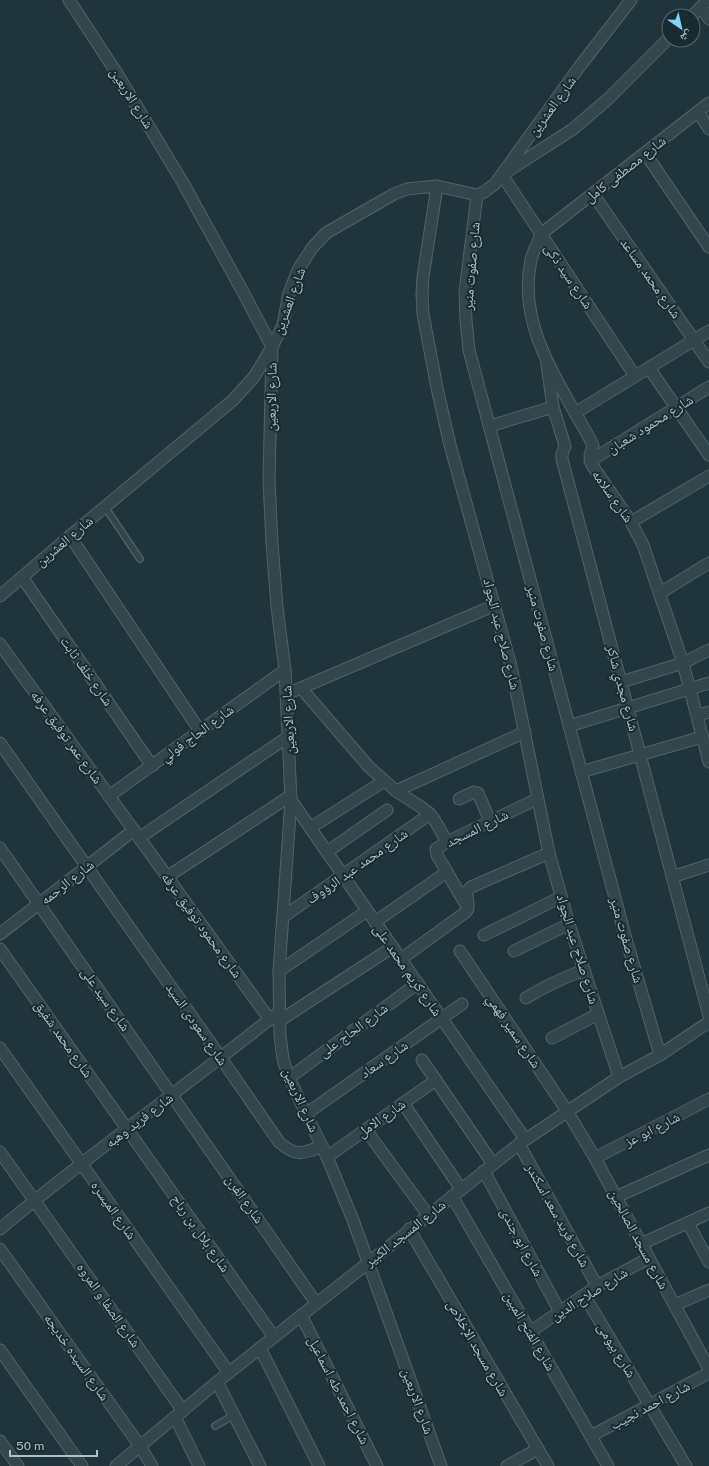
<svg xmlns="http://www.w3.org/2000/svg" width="709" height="1466" font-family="'Public Sans','Noto Naskh Arabic',sans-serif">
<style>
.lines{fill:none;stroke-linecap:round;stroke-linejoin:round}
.service-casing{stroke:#526369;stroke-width:8}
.minor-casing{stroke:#526369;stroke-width:13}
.service{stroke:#34454c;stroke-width:5.5}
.minor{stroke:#34454c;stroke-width:11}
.labels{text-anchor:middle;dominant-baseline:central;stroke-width:4;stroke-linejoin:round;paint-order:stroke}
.street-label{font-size:14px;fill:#afc0c8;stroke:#192a30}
</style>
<rect width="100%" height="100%" fill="#20343c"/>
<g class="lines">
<defs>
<g id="service">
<polyline points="105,507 140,559"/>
<polyline points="215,1426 234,1415"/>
</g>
<g id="minor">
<polyline points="69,0 118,75 183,183 243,292 272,347 269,480 272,543 277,607 285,670 291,800 279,971 280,1036 283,1059 289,1078 327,1157 353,1220 441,1466"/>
<polyline points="701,7 709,19"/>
<polyline points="692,16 708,0"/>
<path d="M709,103L541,234C538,243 533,251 531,260C516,329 563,387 593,445L590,456L592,465L631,522L643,545L683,663L709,762"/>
<polyline points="698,112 709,129"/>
<polyline points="645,153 709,247"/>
<polyline points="437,186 423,277 422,294 423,314 437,388 450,445 511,666 549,853 569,924 619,1077"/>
<polyline points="593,194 709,362"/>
<polyline points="477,195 465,292 466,320 469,350 626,939 660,1055"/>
<polyline points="547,365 553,407 565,446 562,454 562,459 709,1016"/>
<polyline points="649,368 709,455"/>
<polyline points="635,376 502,175 573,129 608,99 669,38"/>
<polyline points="575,413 709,331"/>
<polyline points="490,426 553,407"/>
<polyline points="590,461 709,387"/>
<polyline points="631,522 709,476"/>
<polyline points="70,536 200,731"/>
<polyline points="22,577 152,766"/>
<polyline points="660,593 709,563"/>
<polyline points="0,596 70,536 208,421 233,400 254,377 272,347 283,325 289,293 298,270 312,248 326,233 394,194 407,189 437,186 477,195 484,192 495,184 580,66 631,0"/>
<polyline points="0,644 270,1020"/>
<polyline points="621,682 683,663 709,650"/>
<polyline points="301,688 369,767 396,791 421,807 430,814 434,819 447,842"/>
<polyline points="287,694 495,605"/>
<polyline points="697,715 709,712"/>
<polyline points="569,726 709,683"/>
<path d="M0,743L221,1058L279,1142C296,1157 302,1154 322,1146"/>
<polyline points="581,772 702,737"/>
<polyline points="396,791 525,732"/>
<polyline points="109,796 285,670"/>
<polyline points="459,799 474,792 478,793 490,821"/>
<polyline points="291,800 525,1139"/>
<polyline points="310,828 384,781"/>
<polyline points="139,838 289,736"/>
<polyline points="0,848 316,1303"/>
<polyline points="327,852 387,810"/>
<polyline points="167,877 290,796"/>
<polyline points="672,877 709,865"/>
<polyline points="466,905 437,855 436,849 447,842 537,799"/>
<polyline points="283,917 430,814"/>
<polyline points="375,922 447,872"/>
<polyline points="0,934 134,830"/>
<polyline points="484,935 561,897"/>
<polyline points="0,949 274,1337"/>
<polyline points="460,951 567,1111 595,1158 709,1369"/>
<polyline points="514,951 569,924"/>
<path d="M401,959L466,912C471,906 466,899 467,891L471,887L549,853"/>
<polyline points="279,971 367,911"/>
<path d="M526,998C545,986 563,978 584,970"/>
<polyline points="279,1021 393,947"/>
<polyline points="552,1038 598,1014"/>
<polyline points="0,1048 229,1373"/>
<polyline points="422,1060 493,1164"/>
<polyline points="289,1078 418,983"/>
<polyline points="403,1103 461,1189"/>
<polyline points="306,1114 462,1004"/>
<polyline points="366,1130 428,1215"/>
<polyline points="519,1144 597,1286"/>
<polyline points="0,1152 183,1411"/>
<polyline points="327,1157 436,1080"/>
<polyline points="595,1158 709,1099"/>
<polyline points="484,1171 560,1312"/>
<polyline points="452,1196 608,1466"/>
<polyline points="616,1197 709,1155"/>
<polyline points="688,1223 709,1262"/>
<path d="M0,1229C89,1154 184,1088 275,1015"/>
<polyline points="409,1229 548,1466"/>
<polyline points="641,1244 709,1213"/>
<polyline points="0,1249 140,1446 152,1466"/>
<polyline points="584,1295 686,1466"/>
<polyline points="675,1305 709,1290"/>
<polyline points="301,1315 377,1466"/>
<polyline points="530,1332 597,1286 649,1258"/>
<polyline points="260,1348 319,1466"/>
<polyline points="0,1350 82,1466"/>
<polyline points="217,1382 260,1466"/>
<polyline points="175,1417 199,1466"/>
<polyline points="591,1436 709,1373"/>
<polyline points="0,1441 18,1466"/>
<polyline points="116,1466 217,1382 519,1144 619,1077 660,1055 709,1022"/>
<polyline points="507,1466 538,1449"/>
</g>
</defs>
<use href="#service" class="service-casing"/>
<use href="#minor" class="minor-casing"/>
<use href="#service" class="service"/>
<use href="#minor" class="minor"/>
</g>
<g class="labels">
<g class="street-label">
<text transform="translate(132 98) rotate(58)">شارع الاربعين</text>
<text transform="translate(552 106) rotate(-54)">شارع العشرين</text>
<text transform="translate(625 169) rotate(-38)">شارع مصطفى كامل</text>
<text transform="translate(471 266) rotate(-85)">شارع صفوت منير</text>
<text transform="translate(569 276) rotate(56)">شارع سيد ذكى</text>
<text transform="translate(651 278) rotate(55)">شارع محمد مساعد</text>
<text transform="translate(289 301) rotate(-70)">شارع العشرين</text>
<text transform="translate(271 397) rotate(-89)">شارع الاربعين</text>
<text transform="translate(650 424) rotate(-32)">شارع محمود شعبان</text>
<text transform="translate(613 496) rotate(55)">شارع سلامه</text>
<text transform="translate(64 541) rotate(-40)">شارع العشرين</text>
<text transform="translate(543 628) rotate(75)">شارع صفوت منير</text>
<text transform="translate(502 634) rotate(76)">شارع صلاح عبد الجواد</text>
<text transform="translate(87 671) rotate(55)">شارع خلف ثابت</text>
<text transform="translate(623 688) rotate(75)">شارع مجدي شاكر</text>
<text transform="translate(288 720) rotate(-93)">شارع الاربعين</text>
<text transform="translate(197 733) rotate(-36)">شارع الحاج فولي</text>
<text transform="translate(67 737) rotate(54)">شارع عمر توفيق عرفه</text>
<text transform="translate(477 828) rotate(-26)">شارع المسجد</text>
<text transform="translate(357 866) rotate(-35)">شارع محمد عبد الرؤوف</text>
<text transform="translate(67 882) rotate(-38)">شارع الرحمه</text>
<text transform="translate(202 925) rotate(54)">شارع محمود توفيق عرفه</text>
<text transform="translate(627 940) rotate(74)">شارع صفوت منير</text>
<text transform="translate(578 949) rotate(73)">شارع صلاح عبد الجواد</text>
<text transform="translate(408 970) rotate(55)">شارع كريم محمد على</text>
<text transform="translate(106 999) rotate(55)">شارع سيد على</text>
<text transform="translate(197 1024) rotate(55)">شارع سعودى السيد</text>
<text transform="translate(353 1030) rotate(-36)">شارع الحاج على</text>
<text transform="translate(514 1031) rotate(56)">شارع سمير فهمي</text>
<text transform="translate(64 1039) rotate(55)">شارع محمد شفيق</text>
<text transform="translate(384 1059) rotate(-35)">شارع سعاد</text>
<text transform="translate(301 1100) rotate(66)">شارع الاربعين</text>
<text transform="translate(381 1118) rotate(-35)">شارع الامل</text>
<text transform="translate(139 1120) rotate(-37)">شارع فريد وهبه</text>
<text transform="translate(652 1129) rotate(-27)">شارع ابو عز</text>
<text transform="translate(245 1199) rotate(55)">شارع الفرن</text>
<text transform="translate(114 1210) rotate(55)">شارع الميسره</text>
<text transform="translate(558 1215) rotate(61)">شارع فريد سعد اسكندر</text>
<text transform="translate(201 1233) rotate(55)">شارع بلال بن رباح</text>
<text transform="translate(405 1233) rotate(-38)">شارع المسجد الكبير</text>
<text transform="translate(639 1239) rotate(62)">شارع مسجد الصالحين</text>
<text transform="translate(522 1242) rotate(62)">شارع ابو جندى</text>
<text transform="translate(589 1294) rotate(-32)">شارع صلاح الدين</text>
<text transform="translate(109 1305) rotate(55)">شارع الصفا و المروه</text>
<text transform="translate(530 1331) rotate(60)">شارع الفتح المبين</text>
<text transform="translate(478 1348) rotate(60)">شارع مسجد الإخلاص</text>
<text transform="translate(617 1350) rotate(59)">شارع بيومى</text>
<text transform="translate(77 1357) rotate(55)">شارع السيده خديجه</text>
<text transform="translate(339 1390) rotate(63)">شارع احمد طه اسماعيل</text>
<text transform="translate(418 1401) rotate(70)">شارع الاربعين</text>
<text transform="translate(650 1405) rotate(-28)">شارع احمد نجيب</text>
</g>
</g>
<g transform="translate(681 28) rotate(146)"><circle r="19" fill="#192a30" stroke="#55666d"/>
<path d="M0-3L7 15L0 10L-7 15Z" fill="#7dd5ff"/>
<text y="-6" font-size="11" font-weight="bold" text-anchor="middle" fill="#afc0c8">ش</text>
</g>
<path d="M10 1450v6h87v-6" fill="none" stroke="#afc0c8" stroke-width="2"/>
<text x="16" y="1450" font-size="12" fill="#afc0c8" stroke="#192a30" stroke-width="3" paint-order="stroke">50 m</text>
</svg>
